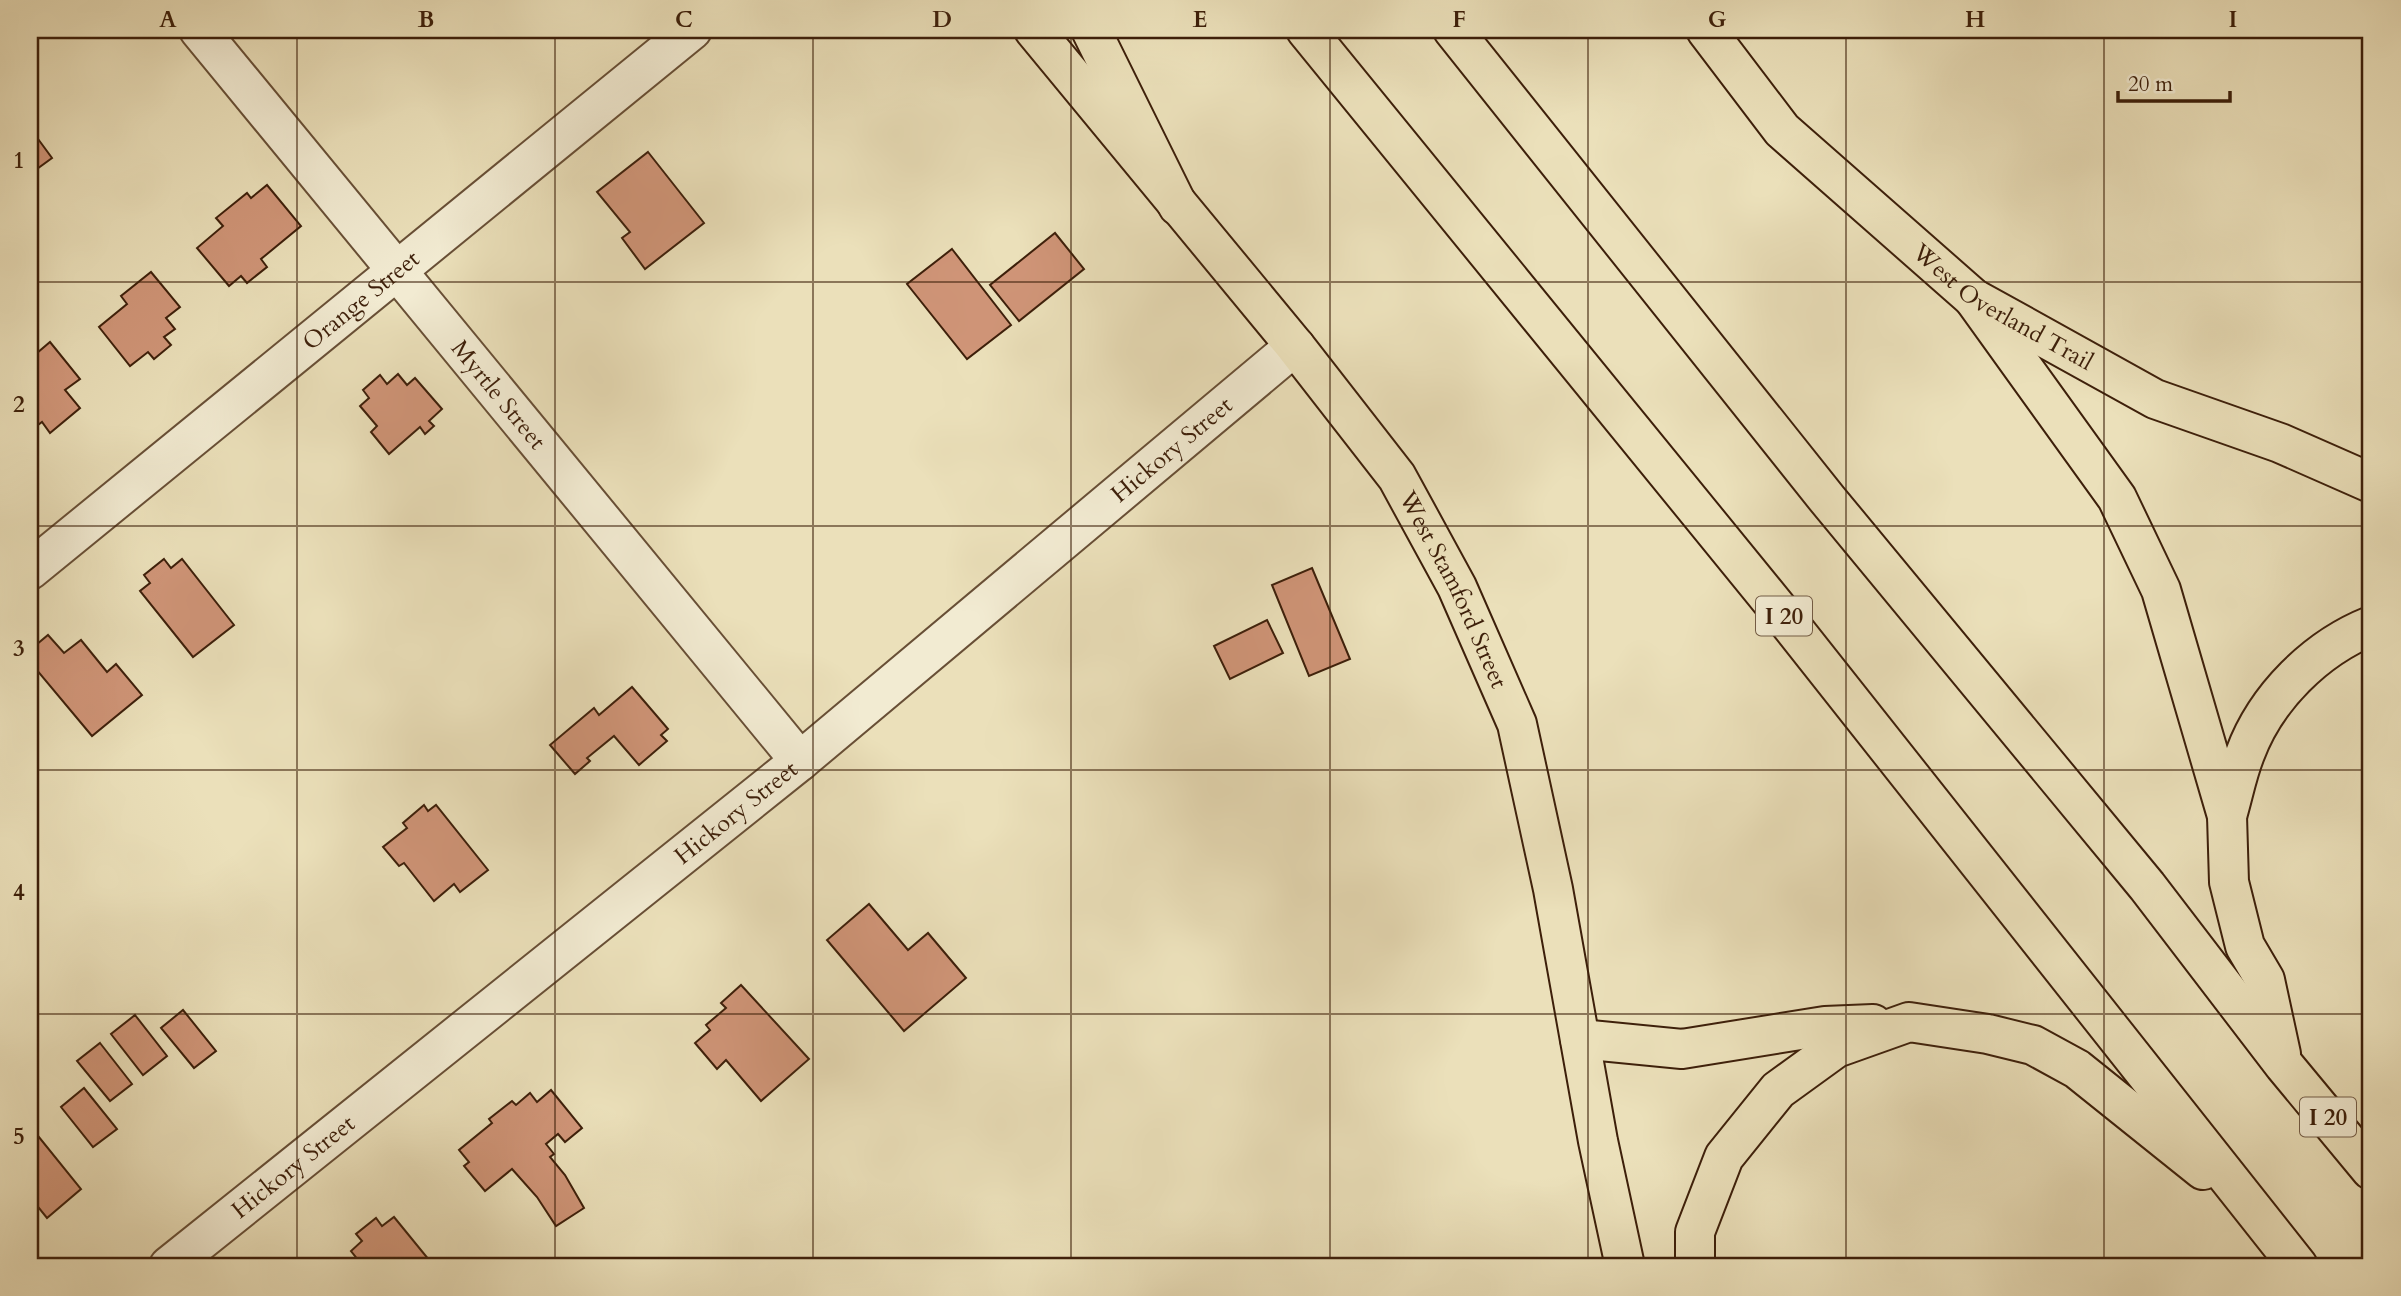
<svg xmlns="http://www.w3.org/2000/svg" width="2401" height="1296" font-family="Cardo,serif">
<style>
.building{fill:#d09578;stroke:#3d1f0a;stroke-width:2}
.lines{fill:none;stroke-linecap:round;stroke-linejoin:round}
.minor-casing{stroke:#684f36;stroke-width:42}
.major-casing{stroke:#3d1f0a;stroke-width:42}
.highway-casing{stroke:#3d1f0a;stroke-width:42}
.minor{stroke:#f2ebd2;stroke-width:38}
.major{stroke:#ebe0ba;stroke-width:38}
.highway{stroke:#ebe0ba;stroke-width:38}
.grid{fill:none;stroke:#3d1f0a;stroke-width:2;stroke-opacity:0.55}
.labels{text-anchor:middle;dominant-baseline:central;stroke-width:5;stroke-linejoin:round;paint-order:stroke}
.shield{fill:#f2ebd2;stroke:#735c46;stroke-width:2}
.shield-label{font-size:23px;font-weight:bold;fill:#3d1f0a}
.street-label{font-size:24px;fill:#3d1f0a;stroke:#f2ebd2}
.neatline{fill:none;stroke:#3d1f0a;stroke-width:2.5}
.grid-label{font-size:23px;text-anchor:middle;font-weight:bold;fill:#3d1f0a}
</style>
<rect width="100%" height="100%" fill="#ebe0ba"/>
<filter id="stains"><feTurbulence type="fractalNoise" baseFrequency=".00286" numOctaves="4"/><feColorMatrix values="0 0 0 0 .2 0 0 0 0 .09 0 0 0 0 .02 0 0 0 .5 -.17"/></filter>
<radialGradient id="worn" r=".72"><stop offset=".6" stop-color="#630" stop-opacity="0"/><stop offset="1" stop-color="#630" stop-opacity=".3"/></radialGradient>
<g class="building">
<polygon points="30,128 52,158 30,174"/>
<polygon points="648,152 704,223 645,269 622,238 630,232 597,192"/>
<polygon points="267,185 301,226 261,259 267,267 247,283 241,276 229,286 197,248 223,226 216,218 247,193 251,198"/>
<polygon points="1055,233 1084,269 1019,321 990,285"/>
<polygon points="952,249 1011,325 967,359 907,284"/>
<polygon points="151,272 180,307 166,318 175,329 164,337 171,345 154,359 148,352 130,366 99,327 127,304 121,296"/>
<polygon points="50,342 80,379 65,390 80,408 50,433 42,422 30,431 30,359"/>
<polygon points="398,374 407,385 415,378 442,409 429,421 434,426 425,434 420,427 389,454 371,432 377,426 360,406 369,398 363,390 380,375 387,384"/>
<polygon points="164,559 171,568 182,559 234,625 193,657 140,591 150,583 144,575"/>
<polygon points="1312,568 1350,659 1309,676 1272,585"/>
<polygon points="1267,620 1283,653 1230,679 1214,646"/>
<polygon points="48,635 64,653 81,640 107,672 116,664 142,695 92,736 30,662 30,650"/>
<polygon points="632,687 668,729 661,735 667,741 639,765 614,736 587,758 590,761 575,774 550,745 594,708 599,715"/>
<polygon points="424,805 428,811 436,805 488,870 460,892 454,884 434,901 404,863 399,866 383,847 407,828 403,823"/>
<polygon points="869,904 908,950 928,933 966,978 904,1031 827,940"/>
<polygon points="741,985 809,1059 761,1101 726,1060 717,1069 695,1043 710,1030 706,1025 726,1008 721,1003"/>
<polygon points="183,1010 216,1051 194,1068 161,1028"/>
<polygon points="135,1015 167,1056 143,1075 111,1034"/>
<polygon points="100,1043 132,1084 110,1101 77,1061"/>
<polygon points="84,1088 117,1129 93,1147 61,1107"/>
<polygon points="551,1090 582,1128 565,1142 558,1134 546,1144 554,1154 550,1157 565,1175 584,1208 556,1226 537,1197 512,1169 485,1191 464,1166 469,1162 459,1150 492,1123 489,1119 512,1101 516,1105 530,1093 537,1102"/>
<polygon points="30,1126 81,1189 47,1218 30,1197"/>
<polygon points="394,1217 434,1266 363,1266 351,1251 362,1241 356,1234 376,1218 382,1226"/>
</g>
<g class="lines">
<defs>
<g id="minor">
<path id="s1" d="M199,30L800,761"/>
<path id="s2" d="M30,570L692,30"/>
<path id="s3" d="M169,1266L800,761L1295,346"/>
</g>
<g id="major">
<path id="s4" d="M1034,30L1295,346L1397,477L1457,587L1517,724L1553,889L1598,1141L1625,1266"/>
<path id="s5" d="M1706,30L1782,130L1973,298L2155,399L2280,443L2371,483"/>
</g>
<g id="highway">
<polyline points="1091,30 1178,206"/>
<polyline points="1306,30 1782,614 2298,1266"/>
<polyline points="1453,30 1828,500 2147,886 2284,1065 2371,1170"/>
<polyline points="1973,298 2117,498 2161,590 2227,816 2229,882 2245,946 2265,980 2281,1054"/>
<path d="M2227,816C2233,796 2237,774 2245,754C2266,697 2316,648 2371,626"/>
<polyline points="1580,1039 1682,1049 1825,1026 1873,1024"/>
<polyline points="1695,1266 1695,1232 1724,1157 1778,1090 1836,1048 1909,1022 1988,1034 2033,1045 2077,1069 2203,1170"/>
</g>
</defs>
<use href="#minor" class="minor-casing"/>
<use href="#major" class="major-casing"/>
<use href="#highway" class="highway-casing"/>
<use href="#minor" class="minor"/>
<use href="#major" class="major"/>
<use href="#highway" class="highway"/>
</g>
<path class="grid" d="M297,30V1266M555,30V1266M813,30V1266M1071,30V1266M1330,30V1266M1588,30V1266M1846,30V1266M2104,30V1266M30,282H2371M30,526H2371M30,770H2371M30,1014H2371"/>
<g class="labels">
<g class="shield">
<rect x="1756" y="596.5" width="56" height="39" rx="5"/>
<rect x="2300" y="1097.5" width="56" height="39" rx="5"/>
</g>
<g class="shield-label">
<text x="1784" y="616">I 20</text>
<text x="2328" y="1117">I 20</text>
</g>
<g class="street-label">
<text stroke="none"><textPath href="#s2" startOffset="427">Orange Street</textPath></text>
<text stroke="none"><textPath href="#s5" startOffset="410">West Overland Trail</textPath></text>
<text stroke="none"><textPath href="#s1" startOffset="472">Myrtle Street</textPath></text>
<text stroke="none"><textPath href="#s3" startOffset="1293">Hickory Street</textPath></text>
<text stroke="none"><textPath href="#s4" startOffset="702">West Stamford Street</textPath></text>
<text stroke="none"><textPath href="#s3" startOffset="726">Hickory Street</textPath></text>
<text stroke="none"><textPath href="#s3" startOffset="159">Hickory Street</textPath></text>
</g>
</g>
<rect width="2401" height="1296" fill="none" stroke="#ebe0ba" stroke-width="77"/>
<path d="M2118 91v10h112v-10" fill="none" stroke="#3d1f0a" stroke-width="3.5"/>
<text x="2128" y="91" font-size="21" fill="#3d1f0a" stroke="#f2ebd2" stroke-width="5" paint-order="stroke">20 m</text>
<rect x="38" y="38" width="2324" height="1220" class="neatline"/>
<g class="grid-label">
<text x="168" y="27">A</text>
<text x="426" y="27">B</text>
<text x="684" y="27">C</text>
<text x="942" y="27">D</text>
<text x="1200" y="27">E</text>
<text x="1459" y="27">F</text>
<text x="1717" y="27">G</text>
<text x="1975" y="27">H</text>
<text x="2233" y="27">I</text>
<text x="19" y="168">1</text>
<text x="19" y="412">2</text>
<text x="19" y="656">3</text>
<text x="19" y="900">4</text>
<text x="19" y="1144">5</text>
</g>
<rect width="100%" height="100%" filter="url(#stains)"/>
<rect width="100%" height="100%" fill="url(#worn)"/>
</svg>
